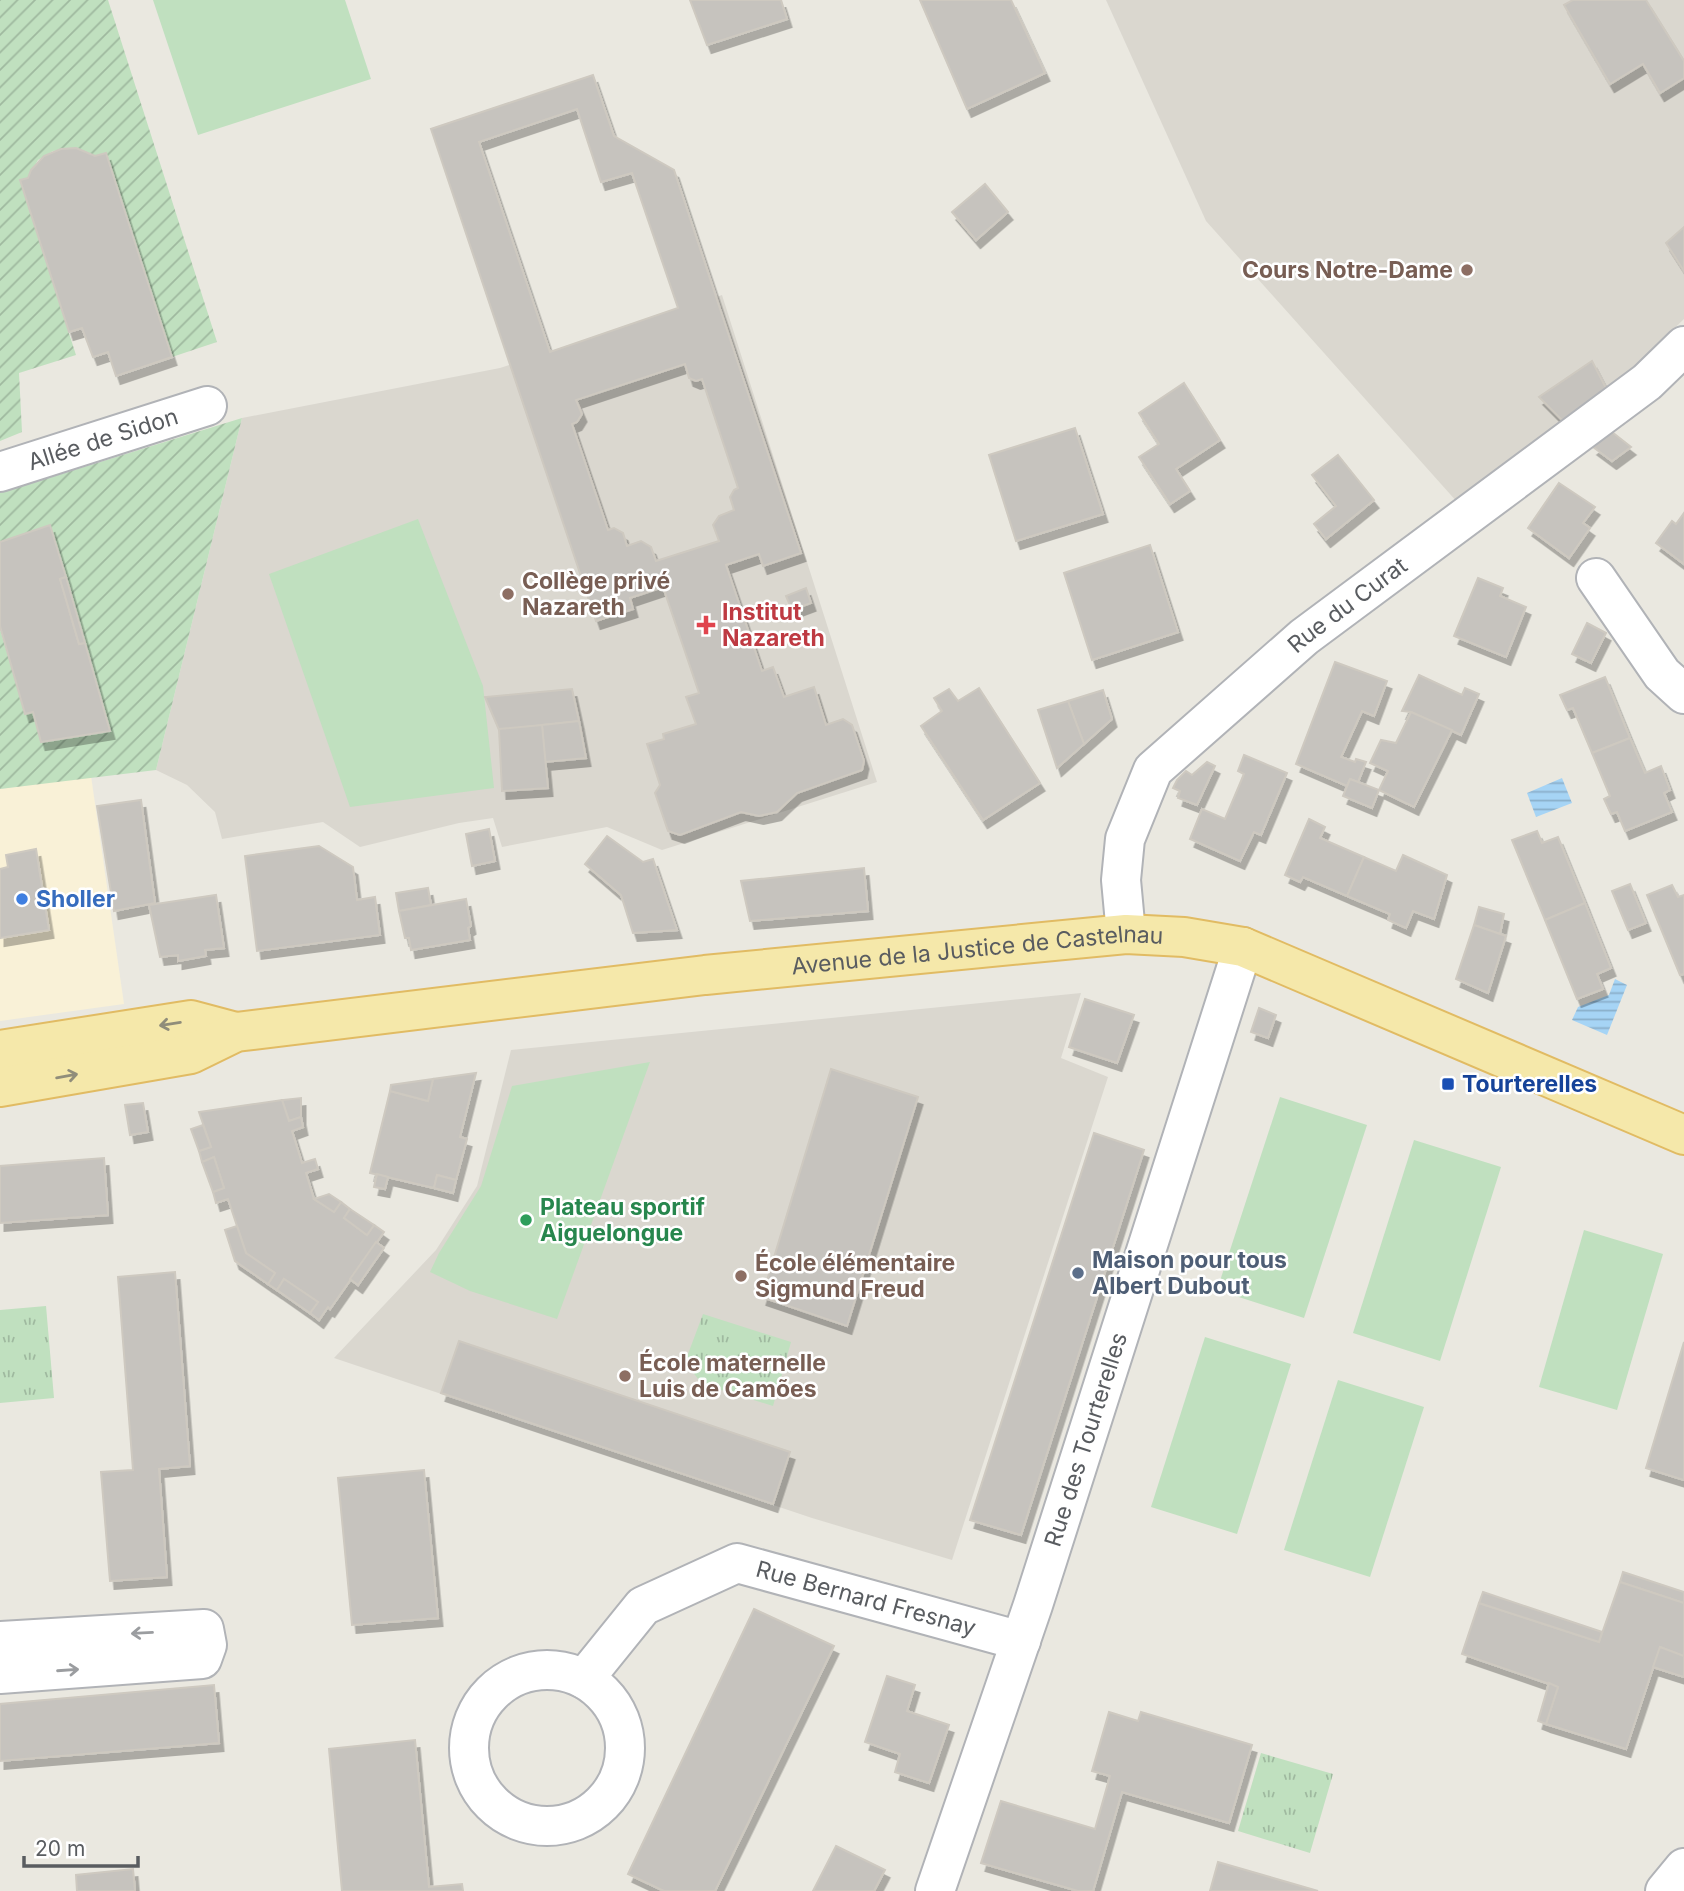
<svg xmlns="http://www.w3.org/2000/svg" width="1684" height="1891" font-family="Inter,sans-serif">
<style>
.commercial{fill:#f9f1d7}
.education{fill:#dad7cf}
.grass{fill:#c0e0bf}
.park{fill:url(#park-tufts)}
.garden{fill:url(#garden-furrows)}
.water{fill:url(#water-rules)}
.building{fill:#c6c3be;stroke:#cec9c0;stroke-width:2;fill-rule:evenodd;filter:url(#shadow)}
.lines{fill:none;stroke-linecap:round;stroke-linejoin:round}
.minor-casing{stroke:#b1b3b7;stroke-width:42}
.major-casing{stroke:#e1bb63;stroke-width:42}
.minor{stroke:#fff;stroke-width:38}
.major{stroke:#f5e8aa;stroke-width:38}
.oneway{stroke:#908d7a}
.oneway2{stroke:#9b9da0}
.education-dot{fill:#8d6e63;stroke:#fff;stroke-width:2.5}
.health-dot{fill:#e0444e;stroke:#fff;stroke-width:2.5}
.shop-dot{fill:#3f7fe0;stroke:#fff;stroke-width:2.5}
.transit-dot{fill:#1a4fb4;stroke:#fff;stroke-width:2.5}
.leisure-dot{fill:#2e9e5b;stroke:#fff;stroke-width:2.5}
.service-dot{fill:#5c6f8a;stroke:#fff;stroke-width:2.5}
.labels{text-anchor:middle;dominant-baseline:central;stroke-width:5;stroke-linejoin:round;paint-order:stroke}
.education-label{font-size:23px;font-weight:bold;fill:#785e54;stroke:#fff;text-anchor:start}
.street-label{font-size:23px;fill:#595c60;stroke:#fff}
.health-label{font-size:23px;font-weight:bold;fill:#be3a42;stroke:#fff;text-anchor:start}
.shop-label{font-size:23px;font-weight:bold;fill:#366cbe;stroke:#fff;text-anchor:start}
.transit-label{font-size:23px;font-weight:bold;fill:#164399;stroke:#fff;text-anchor:start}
.leisure-label{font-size:23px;font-weight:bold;fill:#27864d;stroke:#fff;text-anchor:start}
.service-label{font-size:23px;font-weight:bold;fill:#4e5e75;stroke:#fff;text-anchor:start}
</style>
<defs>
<pattern id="park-tufts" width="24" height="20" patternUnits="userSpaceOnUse" patternTransform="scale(1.75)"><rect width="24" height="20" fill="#c0e0bf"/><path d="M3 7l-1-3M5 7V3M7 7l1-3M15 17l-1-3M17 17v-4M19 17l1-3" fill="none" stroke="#9fb99f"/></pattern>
<pattern id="garden-furrows" width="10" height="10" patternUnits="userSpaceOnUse" patternTransform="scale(1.75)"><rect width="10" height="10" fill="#c0e0bf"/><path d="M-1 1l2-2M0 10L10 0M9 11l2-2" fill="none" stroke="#9fb99f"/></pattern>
<pattern id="water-rules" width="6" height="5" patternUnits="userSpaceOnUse" patternTransform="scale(1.75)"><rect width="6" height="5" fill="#a6d4f5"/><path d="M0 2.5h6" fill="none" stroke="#8aafca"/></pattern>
<filter id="shadow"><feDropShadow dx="4.5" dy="8" stdDeviation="0" flood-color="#0004"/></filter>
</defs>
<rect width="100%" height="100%" fill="#eae8e0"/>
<polygon class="commercial" points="91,776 124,1004 0,1021 0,789"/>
<g class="education">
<polygon points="1106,0 1684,0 1684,319 1608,392 1458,503 1206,221"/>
<polygon points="722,295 877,782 662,850 607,827 502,847 493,818 459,823 360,847 323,822 222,839 215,812 187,785 156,770 242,418 500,368"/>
<polygon points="1081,993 1061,1058 1108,1077 952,1560 812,1518 334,1358 436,1250 477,1186 511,1050"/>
</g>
<g class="grass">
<polygon points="153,0 345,0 371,79 198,135"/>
<polygon points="418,519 483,686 494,788 350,807 269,574"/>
<polygon points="650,1062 557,1319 470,1291 430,1272 439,1253 481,1186 512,1086"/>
<polygon points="1280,1097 1367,1125 1304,1318 1217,1290"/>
<polygon points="1414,1140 1501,1167 1440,1361 1353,1333"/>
<polygon points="1584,1230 1663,1254 1617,1410 1539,1387"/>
<polygon points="1205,1337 1291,1364 1237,1534 1151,1507"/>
<polygon points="1338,1380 1424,1407 1370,1577 1284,1550"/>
</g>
<g class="park">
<polygon points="46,1306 54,1398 0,1403 0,1310"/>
<polygon points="703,1314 791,1342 773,1406 702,1384 685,1362"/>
<polygon points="1261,1753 1333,1774 1310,1853 1238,1831"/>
</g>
<g class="garden">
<polygon points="0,0 108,0 217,342 172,357 106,153 95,156 76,148 53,151 38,160 28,178 20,181 76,355 19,373 22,432 0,441"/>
<polygon points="242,418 156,770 0,789 0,629 25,714 33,712 41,742 110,731 50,525 0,542 0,493"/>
</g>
<g class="water">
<polygon points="1562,778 1572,803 1536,817 1527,793"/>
<polygon points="1615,979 1627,985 1607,1035 1572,1020 1578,1007 1609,995"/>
</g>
<g class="building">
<polygon points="690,0 781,0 787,19 707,45"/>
<polygon points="920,0 1011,0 1045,73 967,109"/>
<polygon points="1573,0 1646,0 1684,61 1684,78 1660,93 1643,64 1610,84 1564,5"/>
<path d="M593,75L614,136L674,170L801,553L763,566L759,554L726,565L762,671L773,667L784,697L814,687L826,725L843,719L852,725L864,761L862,770L797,793L777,812L759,816L741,812L680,835L668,831L655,793L660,785L647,744L664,739L663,734L696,724L686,697L699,693L663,587L630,598L633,609L596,621L431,129ZM577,109L601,182L632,173L678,308L550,352L479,142ZM685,364L689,378L696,381L702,379L738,488L734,490L730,497L734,510L719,516L713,525L719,541L656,561L651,547L641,541L627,546L623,533L614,528L608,530L572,424L577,422L582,414L576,400Z"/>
<polygon points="76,148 95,156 106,153 172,357 116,376 108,352 93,357 82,328 69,332 20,180 28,178 31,170 44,156 61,149"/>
<polygon points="985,184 1008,212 976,240 952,212"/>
<polygon points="1684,227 1684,271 1666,243"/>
<polygon points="1592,361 1608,392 1566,424 1539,397"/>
<polygon points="1184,383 1220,440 1176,469 1190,491 1170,504 1139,457 1159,444 1139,413"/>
<polygon points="1075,428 1103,514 1016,541 989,455"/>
<polygon points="1612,432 1631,447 1612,461 1593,447"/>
<polygon points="1338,455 1374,500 1326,539 1314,524 1336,506 1312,475"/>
<polygon points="1559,483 1595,507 1583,523 1590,528 1569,558 1528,528"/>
<polygon points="1684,513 1684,564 1656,543 1672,521 1676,524"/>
<polygon points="50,525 66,577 60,579 79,644 85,643 110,731 41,742 33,712 25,714 0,626 0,542"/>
<polygon points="1150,545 1178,632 1092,660 1064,573"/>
<polygon points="66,577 85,643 79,644 60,579"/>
<polygon points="1478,578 1503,588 1500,596 1526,607 1506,657 1454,636"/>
<polygon points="806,588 811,603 792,610 786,596"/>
<polygon points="1587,623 1606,633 1591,663 1572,654"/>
<polygon points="1335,662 1387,681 1374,716 1362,711 1341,757 1355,762 1356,759 1366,762 1358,782 1350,779 1347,786 1296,764"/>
<polygon points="1419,675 1462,695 1465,688 1479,694 1461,735 1411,712 1402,711"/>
<polygon points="1605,677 1630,738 1592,753 1573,708 1567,710 1560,695"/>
<polygon points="979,688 1040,783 983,820 921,726 942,711 934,698 949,689 958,701"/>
<polygon points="572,689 579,721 499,730 485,697"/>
<polygon points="1103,690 1112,719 1084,744 1068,701"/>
<polygon points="1068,701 1084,744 1057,768 1038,710"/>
<polygon points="1411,712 1452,730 1414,807 1379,790 1388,771 1370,763 1381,740 1396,743"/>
<polygon points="579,721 586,758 545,762 542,725"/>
<polygon points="542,725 548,788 502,791 499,729"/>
<polygon points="1630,738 1645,773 1661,766 1670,790 1664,793 1672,812 1625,831 1617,812 1611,814 1604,799 1610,796 1592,753"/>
<polygon points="1244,755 1287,773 1261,835 1254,832 1240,861 1190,839 1202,809 1225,819 1244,774 1238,771"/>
<polygon points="1207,762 1215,766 1197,805 1178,798 1180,791 1173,788 1177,780 1186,771 1192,775"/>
<polygon points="1350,779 1379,790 1372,808 1343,796"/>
<polygon points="141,800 155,903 114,911 97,806"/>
<polygon points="1309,819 1325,827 1320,838 1364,857 1347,896 1303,877 1300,882 1285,875"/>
<polygon points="489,829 495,861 472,866 466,834"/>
<polygon points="1537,831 1542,843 1558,837 1585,903 1545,920 1512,840"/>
<polygon points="607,836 643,862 653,859 677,930 633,933 621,895 585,864"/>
<polygon points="319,846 353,867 357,900 375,897 380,935 257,951 245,856"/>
<polygon points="36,849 49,930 0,938 0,869 8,867 6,855"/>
<polygon points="1403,855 1447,875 1434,919 1413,911 1406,928 1388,920 1390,914 1347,896 1364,857 1396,871"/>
<polygon points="864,868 868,911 750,921 741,881"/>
<polygon points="1630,884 1646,923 1628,930 1612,891"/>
<polygon points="1672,885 1678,897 1684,895 1684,974 1680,975 1647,895"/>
<polygon points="428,888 431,905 399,911 396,893"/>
<polygon points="216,895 224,948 205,950 206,956 178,961 178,955 160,957 149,905"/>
<polygon points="466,899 471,926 468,928 470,940 411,950 409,938 405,938 399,911"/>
<polygon points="1585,903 1611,968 1597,974 1603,989 1577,999 1545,920"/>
<polygon points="1479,907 1504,914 1500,934 1474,925"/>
<polygon points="1474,925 1506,936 1488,993 1456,979"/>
<polygon points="1085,999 1134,1015 1117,1063 1069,1047"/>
<polygon points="1259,1008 1276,1015 1268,1038 1251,1032"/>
<polygon points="831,1069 918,1097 847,1326 762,1297"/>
<polygon points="476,1073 460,1137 467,1139 456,1180 437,1175 434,1188 370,1173 390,1091 428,1101 433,1079"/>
<polygon points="433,1079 428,1101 390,1091 391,1085"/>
<polygon points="301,1098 301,1117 289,1121 282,1100"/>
<polygon points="282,1100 289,1121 301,1117 303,1127 292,1131 302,1163 315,1159 318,1169 306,1173 314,1199 334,1212 341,1202 350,1209 344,1218 367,1235 374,1225 384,1232 330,1309 328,1307 319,1320 310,1313 318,1302 284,1279 277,1290 268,1284 275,1273 246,1253 228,1199 216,1203 213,1192 224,1188 214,1157 202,1162 199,1151 211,1147 199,1112"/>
<polygon points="143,1103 148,1132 130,1135 125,1105"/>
<polygon points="203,1125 211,1147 199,1151 191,1129"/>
<polygon points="1094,1133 1144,1150 1021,1535 970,1520"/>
<polygon points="214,1157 224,1188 213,1192 202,1162"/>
<polygon points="104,1158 108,1215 0,1223 0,1166"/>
<polygon points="377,1174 388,1177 385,1189 374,1187"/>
<polygon points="437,1175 456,1180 453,1193 434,1188"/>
<polygon points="329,1194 341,1202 334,1212 314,1199"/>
<polygon points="350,1209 374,1225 367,1235 344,1218"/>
<polygon points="237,1226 246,1253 275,1273 268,1284 235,1261 225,1230"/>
<polygon points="376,1242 384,1248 358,1285 350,1279"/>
<polygon points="175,1272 190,1466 159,1469 167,1577 110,1581 101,1472 133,1470 118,1277"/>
<polygon points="284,1279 318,1302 310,1313 277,1290"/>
<polygon points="459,1341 790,1452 773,1504 441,1393"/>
<polygon points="1684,1342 1684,1480 1646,1468"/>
<polygon points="424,1470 438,1618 352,1625 338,1478"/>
<polygon points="1623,1572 1684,1592 1684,1603 1620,1582"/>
<polygon points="1620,1582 1684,1603 1684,1656 1660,1647 1626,1749 1546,1724 1558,1687 1462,1654 1479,1603 1599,1642"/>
<polygon points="1483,1592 1602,1632 1599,1642 1479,1603"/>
<polygon points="754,1609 834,1646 715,1891 664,1891 628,1874"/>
<polygon points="1660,1647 1684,1656 1684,1677 1653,1667"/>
<polygon points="887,1676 915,1685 907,1711 949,1725 929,1783 895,1772 900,1754 865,1742"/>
<polygon points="1549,1683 1558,1687 1546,1724 1538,1721"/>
<polygon points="214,1685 219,1743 0,1761 0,1704"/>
<polygon points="1109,1712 1138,1721 1141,1712 1252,1745 1229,1823 1122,1792 1093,1891 1078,1891 981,1863 1001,1801 1095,1829 1110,1776 1092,1771"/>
<polygon points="415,1740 429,1887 462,1884 463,1891 342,1891 329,1749"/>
<polygon points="836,1846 885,1870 874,1891 813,1891"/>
<polygon points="1218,1862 1318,1891 1210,1891"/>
<polygon points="133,1869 135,1891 77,1891 76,1875"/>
</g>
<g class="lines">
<defs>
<g id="minor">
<path id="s1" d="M0,472L207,406"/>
<polyline points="1596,578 1662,674 1684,694"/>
<path id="s2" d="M1126,934L1121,880L1125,839L1153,770L1304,637L1647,382L1684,346"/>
<polyline points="0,1641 204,1629 207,1645 202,1659 0,1674"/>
<circle cx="547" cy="1748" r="78"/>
<path id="s3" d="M584,1679L643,1606L737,1563L1021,1641"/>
<path id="s4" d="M935,1891L1033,1605L1243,947"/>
<polyline points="1665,1891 1684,1868"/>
</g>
<g id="major">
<polyline points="0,1050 191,1020 236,1032"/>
<path id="s5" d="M0,1087L191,1054L236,1032L705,975L1126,934L1184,937L1243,947L1684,1135"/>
</g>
</defs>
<use href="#minor" class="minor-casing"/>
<use href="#major" class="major-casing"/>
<use href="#minor" class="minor"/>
<use href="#major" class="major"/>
</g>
<defs><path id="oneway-shaft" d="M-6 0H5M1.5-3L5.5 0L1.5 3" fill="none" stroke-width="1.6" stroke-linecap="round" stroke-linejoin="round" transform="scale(1.75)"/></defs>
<g class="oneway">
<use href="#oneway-shaft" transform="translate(170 1024) rotate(171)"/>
<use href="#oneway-shaft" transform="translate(67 1076) rotate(-10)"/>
</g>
<g class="oneway2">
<use href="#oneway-shaft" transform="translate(142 1633) rotate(177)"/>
<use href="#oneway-shaft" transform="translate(68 1670) rotate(-4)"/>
</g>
<g class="education-dot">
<circle cx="1467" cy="270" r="7"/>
<circle cx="508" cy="594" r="7"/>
<circle cx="741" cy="1276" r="7"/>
<circle cx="625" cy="1376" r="7"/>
</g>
<path class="health-dot" d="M702.5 614.5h7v7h7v7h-7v7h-7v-7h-7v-7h7z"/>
<circle class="shop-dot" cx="22" cy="899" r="7"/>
<rect class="transit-dot" x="1441" y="1077" width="14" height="14" rx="3.5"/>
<circle class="leisure-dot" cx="526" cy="1220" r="7"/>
<circle class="service-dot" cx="1078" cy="1273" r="7"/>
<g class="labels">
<g class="education-label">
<text x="1453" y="270" text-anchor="end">Cours Notre-Dame</text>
<text x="522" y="581">Collège privé<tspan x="522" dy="26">Nazareth</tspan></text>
<text x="755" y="1263">École élémentaire<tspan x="755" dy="26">Sigmund Freud</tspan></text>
<text x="639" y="1363">École maternelle<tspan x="639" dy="26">Luis de Camões</tspan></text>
</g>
<g class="street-label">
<text stroke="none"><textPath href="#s1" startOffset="108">Allée de Sidon</textPath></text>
<text stroke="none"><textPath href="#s2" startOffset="425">Rue du Curat</textPath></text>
<text stroke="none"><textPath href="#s5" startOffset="990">Avenue de la Justice de Castelnau</textPath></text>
<text stroke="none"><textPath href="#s4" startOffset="476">Rue des Tourterelles</textPath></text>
<text stroke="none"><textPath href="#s3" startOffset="331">Rue Bernard Fresnay</textPath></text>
</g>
<g class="health-label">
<text x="722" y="612">Institut<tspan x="722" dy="26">Nazareth</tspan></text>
</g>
<g class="shop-label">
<text x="36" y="899">Sholler</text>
</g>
<g class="transit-label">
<text x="1462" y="1084">Tourterelles</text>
</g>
<g class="leisure-label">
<text x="540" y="1207">Plateau sportif<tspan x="540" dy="26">Aiguelongue</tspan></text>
</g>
<g class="service-label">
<text x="1092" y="1260">Maison pour tous<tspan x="1092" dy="26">Albert Dubout</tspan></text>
</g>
</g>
<path d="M24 1856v10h114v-10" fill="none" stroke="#595c60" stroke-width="3.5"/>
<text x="35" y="1856" font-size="21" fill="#595c60" stroke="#ffffff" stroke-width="5" paint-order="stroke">20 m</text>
</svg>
